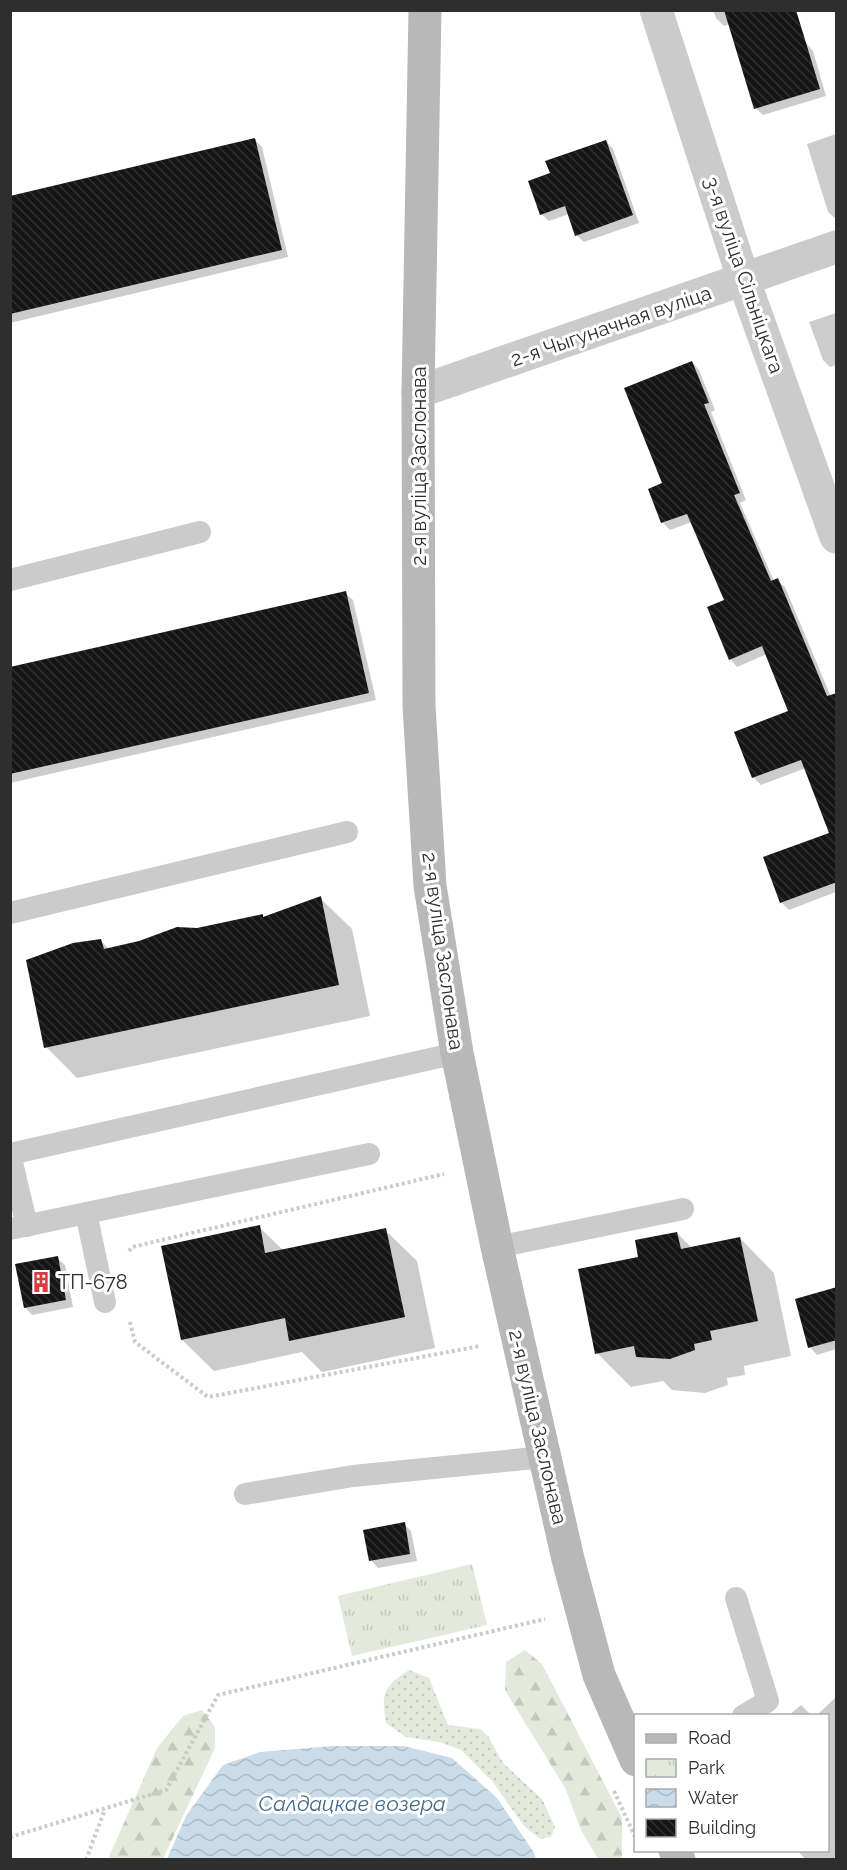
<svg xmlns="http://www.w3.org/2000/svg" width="847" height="1870" font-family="Raleway,sans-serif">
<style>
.grass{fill:url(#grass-dots)}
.forest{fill:url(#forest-firs)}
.park{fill:url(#park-tufts)}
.water{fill:url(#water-waves)}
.shadow{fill:#0003}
.building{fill:url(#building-back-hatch)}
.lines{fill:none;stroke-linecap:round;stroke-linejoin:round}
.path{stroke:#cbcbcb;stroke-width:4;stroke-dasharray:3 3;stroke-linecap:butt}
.lane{stroke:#cbcbcb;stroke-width:22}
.street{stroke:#cbcbcb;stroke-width:33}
.secondary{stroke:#b8b8b8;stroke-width:33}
.labels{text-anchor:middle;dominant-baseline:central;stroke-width:6;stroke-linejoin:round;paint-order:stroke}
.street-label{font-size:20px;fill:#2e2e2e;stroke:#fff}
.poi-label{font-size:20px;fill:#2e2e2e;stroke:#fff;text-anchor:start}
.water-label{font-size:21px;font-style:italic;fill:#426a89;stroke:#fff}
</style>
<defs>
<pattern id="grass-dots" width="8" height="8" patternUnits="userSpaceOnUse" patternTransform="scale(1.5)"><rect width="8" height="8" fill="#e3eadc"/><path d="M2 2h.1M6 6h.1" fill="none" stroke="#c3c9bd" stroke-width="1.8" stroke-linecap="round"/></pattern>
<pattern id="forest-firs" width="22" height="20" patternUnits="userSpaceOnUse" patternTransform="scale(1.5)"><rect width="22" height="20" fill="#e3eadc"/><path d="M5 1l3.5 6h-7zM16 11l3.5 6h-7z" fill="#c3c9bd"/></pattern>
<pattern id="park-tufts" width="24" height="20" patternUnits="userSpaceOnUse" patternTransform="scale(1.5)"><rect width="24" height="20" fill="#e3eadc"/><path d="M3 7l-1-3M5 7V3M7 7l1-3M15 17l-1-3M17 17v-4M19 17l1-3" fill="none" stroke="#c3c9bd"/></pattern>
<pattern id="water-waves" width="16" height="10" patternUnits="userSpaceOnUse" patternTransform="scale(1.5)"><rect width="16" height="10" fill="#cadbe9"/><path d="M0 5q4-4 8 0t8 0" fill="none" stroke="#aebcc8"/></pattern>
<pattern id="building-back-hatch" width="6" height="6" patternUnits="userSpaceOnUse" patternTransform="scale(1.5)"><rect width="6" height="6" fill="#151515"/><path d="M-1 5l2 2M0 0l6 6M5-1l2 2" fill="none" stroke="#2f2f2f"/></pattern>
</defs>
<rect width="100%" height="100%" fill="#fff"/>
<path class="grass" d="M409,1670L429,1678L448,1725L480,1729L488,1736L503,1763L542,1799L555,1827L551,1837L540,1839L524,1826L492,1781L461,1750L439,1742L406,1737L386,1723C381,1693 383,1687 409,1670Z"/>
<g class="forest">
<polygon points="525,1650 542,1664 622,1818 622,1859 598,1859 581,1830 565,1788 505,1690 506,1662"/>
<polygon points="202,1710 215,1727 215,1748 163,1859 108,1859 157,1748 183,1716"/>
</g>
<polygon class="park" points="472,1564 487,1625 352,1656 338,1596"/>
<polygon class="water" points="333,1746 404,1746 452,1758 497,1798 533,1851 536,1859 167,1859 186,1816 223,1765 260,1752"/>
<g class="shadow">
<polygon points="713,10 779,10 813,51 826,96 763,115 755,108 730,24 724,26 716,18"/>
<polygon points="836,134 836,219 828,212 807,144"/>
<polygon points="255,140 262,147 288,257 10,323 10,198"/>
<polygon points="606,141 613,149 639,223 584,242 576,235 569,214 549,221 541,214 552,174"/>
<polygon points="836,313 836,365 830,367 823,360 809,322"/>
<polygon points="692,362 699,370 715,410 711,412 746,500 740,503 774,581 777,580 785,587 831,697 836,695 836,892 789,910 781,902 831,834 806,768 761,785 753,777 790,712 767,654 737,667 730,659 726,601 692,522 670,530 663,523 650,490 664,484"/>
<polygon points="345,593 353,600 376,700 10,783 10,668"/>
<polygon points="320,898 352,929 370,1016 77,1078 46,1047 101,941 109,949 262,915 265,918"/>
<polygon points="259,1227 284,1251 385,1230 417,1261 435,1348 322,1372 302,1352 214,1371 182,1340"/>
<polygon points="677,1233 692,1248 740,1238 774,1273 791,1356 744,1366 745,1375 727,1378 728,1385 705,1393 672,1390 663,1381 631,1387 597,1353 640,1258"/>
<polygon points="57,1258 65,1265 73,1307 32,1315 25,1307"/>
<polygon points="836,1289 836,1349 817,1355 810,1347"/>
<polygon points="404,1524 411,1531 417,1561 378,1568 371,1560"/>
<polygon points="836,1697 836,1860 806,1860 797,1850 828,1850 828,1716 816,1716"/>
<polygon points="801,1705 812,1716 788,1716"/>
</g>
<g class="building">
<polygon points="724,10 796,10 820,89 754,109"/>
<polygon points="255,138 282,250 10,314 10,196"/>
<polygon points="606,140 633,215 575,236 565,206 540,215 528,181 550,173 545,161"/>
<polygon points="692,361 709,403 704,404 740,493 734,495 771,581 778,578 827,696 837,693 837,882 780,903 763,857 829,833 801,760 752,778 734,732 788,711 762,646 729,660 707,607 724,600 687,514 661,523 648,489 662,483 624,388"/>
<polygon points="346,591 369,693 10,774 10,667"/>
<polygon points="321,896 339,985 44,1048 26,960 73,943 101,939 104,949 139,941 177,927 197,928 263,914 263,917"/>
<polygon points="260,1225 265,1253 386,1228 405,1317 289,1341 285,1318 181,1340 161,1246"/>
<polygon points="677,1232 681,1249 740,1237 758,1321 710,1331 712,1340 694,1344 695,1350 670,1359 636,1357 634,1346 595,1354 578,1269 638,1257 635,1240"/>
<polygon points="58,1256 66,1300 24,1308 15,1264"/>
<polygon points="837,1287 837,1340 808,1348 795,1299"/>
<polygon points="405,1522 410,1554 369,1561 363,1530"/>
</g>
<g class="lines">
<g class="path">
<polyline points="129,1251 132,1247 444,1174"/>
<polyline points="130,1322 135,1342 208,1397 480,1346"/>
<polyline points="614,1791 636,1839"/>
<polyline points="10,1837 166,1790 218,1695 545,1619"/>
<polyline points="86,1860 105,1809"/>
</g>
<g class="lane">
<polyline points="10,580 200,532"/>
<polyline points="10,913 347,832"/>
<polyline points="10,1154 457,1053"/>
<polyline points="10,1154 27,1226"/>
<polyline points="86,1213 105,1302"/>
<polyline points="10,1229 369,1154"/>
<polyline points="497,1247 683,1209"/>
<polyline points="245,1494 353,1476 545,1457"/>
<polyline points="736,1598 768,1701 743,1716"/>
</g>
<g class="street">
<polyline points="656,10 744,281 836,537"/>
<polyline points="418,392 836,247"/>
</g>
<g class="secondary">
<polyline points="425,10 418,392 419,706 430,886 457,1053 497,1247 568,1559 599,1675 636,1760"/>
<polyline points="675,1850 679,1860"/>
</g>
</g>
<defs>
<symbol id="building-bare" viewBox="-9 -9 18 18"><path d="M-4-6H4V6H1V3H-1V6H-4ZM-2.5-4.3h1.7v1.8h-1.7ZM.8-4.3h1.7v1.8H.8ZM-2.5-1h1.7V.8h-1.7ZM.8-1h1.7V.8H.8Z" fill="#d83c40" stroke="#fff" stroke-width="2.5" paint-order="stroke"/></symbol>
</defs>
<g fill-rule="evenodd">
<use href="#building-bare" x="26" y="1267" width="30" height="30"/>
</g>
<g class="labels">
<g class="street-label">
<text transform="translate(744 275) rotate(71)">3-я вуліца Сільніцкага</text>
<text transform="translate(611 326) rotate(-19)">2-я Чыгуначная вуліца</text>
<text transform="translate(419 466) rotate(-90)">2-я вуліца Заслонава</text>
<text transform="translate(443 951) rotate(82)">2-я вуліца Заслонава</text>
<text transform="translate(538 1427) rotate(77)">2-я вуліца Заслонава</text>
</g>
<g class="poi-label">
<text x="58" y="1282">ТП-678</text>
</g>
<g class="water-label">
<text x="352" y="1803">Салдацкае возера</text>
</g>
</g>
<rect width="847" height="1870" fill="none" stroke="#2e2e2e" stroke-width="24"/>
<rect x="634" y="1714" width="195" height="138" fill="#ffffff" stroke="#ababab" stroke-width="1.5"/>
<rect x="646" y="1734" width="30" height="9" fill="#b8b8b8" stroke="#ababab" stroke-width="1.5"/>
<text x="688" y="1744" font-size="18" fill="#2e2e2e">Road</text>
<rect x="646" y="1759" width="30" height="18" fill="url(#park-tufts)" stroke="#ababab" stroke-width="1.5"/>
<text x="688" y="1774" font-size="18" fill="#2e2e2e">Park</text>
<rect x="646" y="1789" width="30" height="18" fill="url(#water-waves)" stroke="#ababab" stroke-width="1.5"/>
<text x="688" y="1804" font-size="18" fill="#2e2e2e">Water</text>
<rect x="646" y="1819" width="30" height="18" fill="url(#building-back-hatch)" stroke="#ababab" stroke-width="1.5"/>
<text x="688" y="1834" font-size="18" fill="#2e2e2e">Building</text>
</svg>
